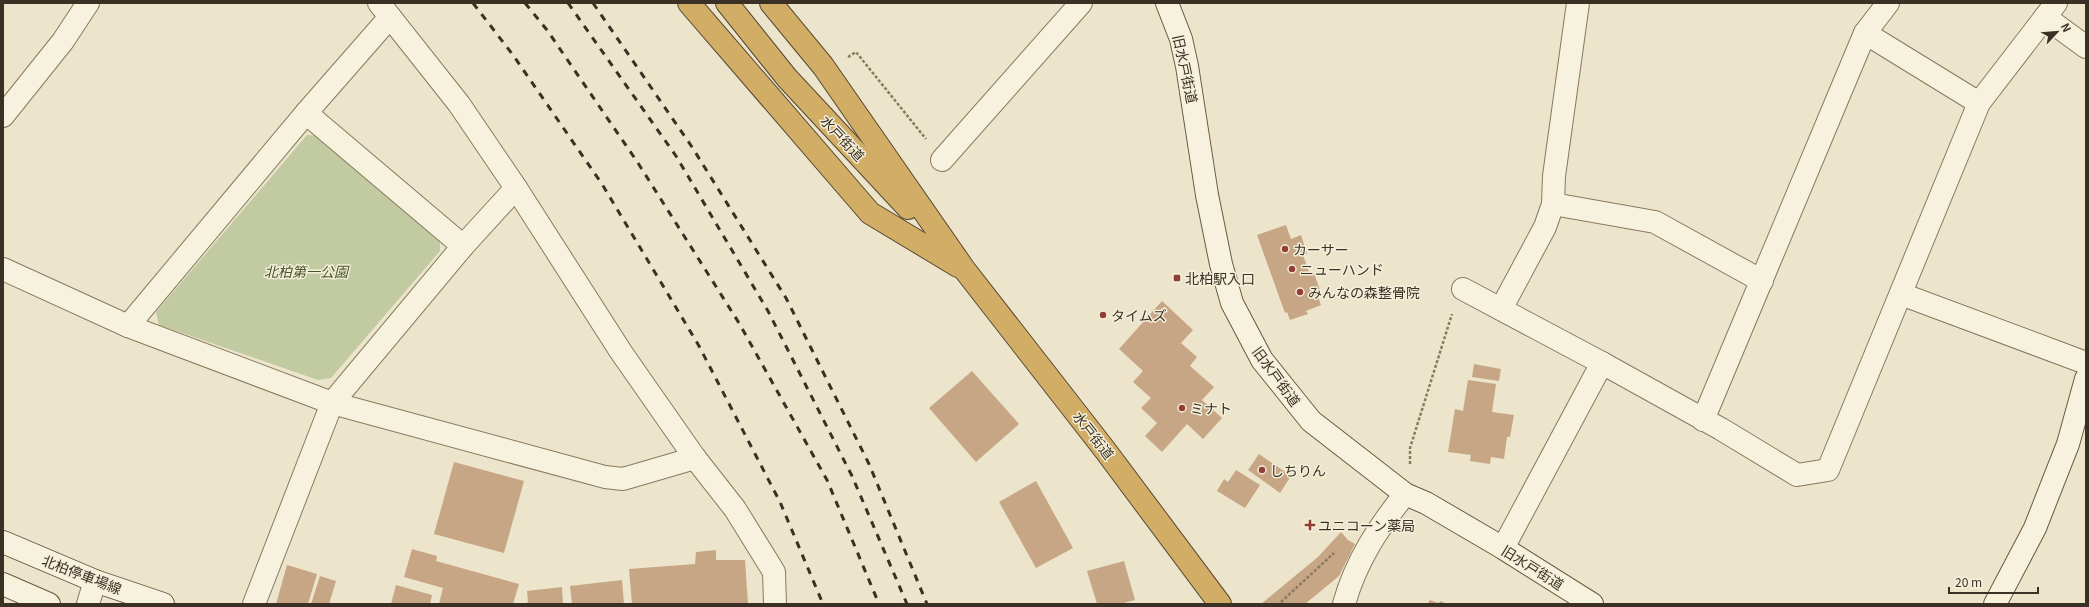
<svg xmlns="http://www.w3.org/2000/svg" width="2089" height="607" font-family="Georgia,'Noto Sans JP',serif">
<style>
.green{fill:#c1caa0}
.building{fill:#c7a685}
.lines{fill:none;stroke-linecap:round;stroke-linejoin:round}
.street-casing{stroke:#887961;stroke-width:24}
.secondary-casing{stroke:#6a5a43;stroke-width:24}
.highway-casing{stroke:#564734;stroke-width:24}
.path{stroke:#887961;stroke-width:2.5;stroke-dasharray:3 2;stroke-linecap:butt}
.street{stroke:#f7f2de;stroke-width:22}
.secondary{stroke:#f7f2de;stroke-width:22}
.highway{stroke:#d2ad65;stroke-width:22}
.rail{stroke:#3a3023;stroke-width:3;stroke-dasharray:7 7;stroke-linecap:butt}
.poi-dot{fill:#923e35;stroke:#f4efda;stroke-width:1.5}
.labels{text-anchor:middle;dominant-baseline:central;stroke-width:3;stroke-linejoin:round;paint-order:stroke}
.street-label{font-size:14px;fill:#3a3023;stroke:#f4efda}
.poi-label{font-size:14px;fill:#3a3023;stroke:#f4efda;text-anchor:start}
.park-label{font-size:14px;font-style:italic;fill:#46542b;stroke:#f4efda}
</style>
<rect width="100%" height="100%" fill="#ece5cb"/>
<polygon class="green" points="307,135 321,136 440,237 440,251 331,378 318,380 159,325 156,312"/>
<g class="building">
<polygon points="1286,225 1291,239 1301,235 1307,254 1303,255 1310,275 1314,273 1320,290 1316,291 1321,305 1306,311 1308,314 1290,320 1287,312 1285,313 1257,235"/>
<polygon points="1162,301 1193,330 1181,343 1197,357 1190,366 1214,387 1202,400 1222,418 1203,439 1187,424 1162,452 1145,436 1157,423 1141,408 1151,398 1133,382 1143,371 1119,349"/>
<polygon points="1474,364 1501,369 1499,381 1472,377"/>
<polygon points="972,371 1019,424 976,462 929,408"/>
<polygon points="1468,380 1496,384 1492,412 1514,415 1510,437 1507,437 1504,459 1491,457 1490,464 1470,461 1471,455 1448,452 1455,409 1463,411"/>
<polygon points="1259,454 1291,476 1280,493 1248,470"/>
<polygon points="454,462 524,481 504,553 434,534"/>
<polygon points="1236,470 1260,485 1245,508 1217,491 1224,479 1228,482"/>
<polygon points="1036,481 1073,548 1036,568 999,502"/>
<polygon points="1341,532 1348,540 1355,544 1339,576 1305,604 1261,604 1318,557"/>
<polygon points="412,549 437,556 436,561 519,584 513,604 439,604 443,588 404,577"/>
<polygon points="716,550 716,560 745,560 748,604 632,604 629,569 695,564 696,552"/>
<polygon points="1124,561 1135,600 1120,604 1097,604 1087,571"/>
<polygon points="287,565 317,574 308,604 276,604"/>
<polygon points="320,576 336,581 329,604 311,604"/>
<polygon points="622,580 624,604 572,604 570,586"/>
<polygon points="396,585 432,595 430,604 391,604"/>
<polygon points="562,587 563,604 525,604 528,602 527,591"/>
<polygon points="1430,600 1438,603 1441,601 1447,604 1427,604"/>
</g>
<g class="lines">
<defs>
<g id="street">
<polyline points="379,3 459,104 516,188 621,352 695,458 735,509 774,572 775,604"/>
<polyline points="2045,17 2086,47"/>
<polyline points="1865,33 1979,103"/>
<polyline points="306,113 463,246"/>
<polyline points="3,116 63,41 88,3"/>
<polyline points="942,160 1081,3"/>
<polyline points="1553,204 1655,222 1762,281"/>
<polyline points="3,269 128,326 332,403 605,477 623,479 695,458"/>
<polyline points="1463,289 1602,363"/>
<polyline points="1901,294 2086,363"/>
<polyline points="1501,309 1545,227 1553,204 1554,176 1578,3"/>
<polyline points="128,326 306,113 390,17"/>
<polyline points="1703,420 1865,33 1888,3"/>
<polyline points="1503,548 1602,363 1721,429 1797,475 1828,470 1979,103 2056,3"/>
<polyline points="88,604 95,581"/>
<polyline points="254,604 332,403 463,246 516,188"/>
<path d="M1344,604C1356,561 1378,528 1405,494"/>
</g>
<g id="secondary">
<polyline points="1167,3 1181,39 1187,66 1207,195 1221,264 1232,303 1262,360 1311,421 1405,494 1426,503 1503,548 1592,604"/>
<polyline points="3,542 95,581 163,604"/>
<polyline points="3,584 49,604"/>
<polyline points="1995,604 2035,528 2068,444 2086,379"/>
</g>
<g id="highway">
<polyline points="689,3 870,213 958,266"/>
<polyline points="727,3 787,78 908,208"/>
<polyline points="771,3 823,66 964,269 1105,450 1220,604"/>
</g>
</defs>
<use href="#street" class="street-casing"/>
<use href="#secondary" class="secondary-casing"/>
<use href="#highway" class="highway-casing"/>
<g class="path">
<polyline points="848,57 856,52 926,139"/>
<polyline points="1410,464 1410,448 1452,314"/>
<polyline points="1281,602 1334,553"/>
</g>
<use href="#street" class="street"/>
<use href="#secondary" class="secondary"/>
<use href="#highway" class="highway"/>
<g class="rail">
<polyline points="473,3 513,55 602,184 699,346 780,502 823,604"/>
<polyline points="525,3 547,30 638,163 739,323 827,480 879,604"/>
<polyline points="568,3 676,156 768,311 852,476 907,604"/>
<polyline points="593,3 692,147 786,298 869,464 927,604"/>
</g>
</g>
<g class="poi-dot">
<circle cx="1285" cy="249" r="4"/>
<circle cx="1292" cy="269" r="4"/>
<rect x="1173" y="274" width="8" height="8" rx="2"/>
<circle cx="1300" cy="292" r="4"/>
<circle cx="1103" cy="315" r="4"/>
<circle cx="1182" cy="408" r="4"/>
<circle cx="1262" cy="470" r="4"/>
<path d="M1308 519h4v4h4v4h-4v4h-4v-4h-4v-4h4z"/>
</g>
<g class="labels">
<g class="street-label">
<text transform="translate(1186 69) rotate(78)">旧水戸街道</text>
<text transform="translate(843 138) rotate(47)">水戸街道</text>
<text transform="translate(1277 376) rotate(54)">旧水戸街道</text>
<text transform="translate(1094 435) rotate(52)">水戸街道</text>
<text transform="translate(1533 567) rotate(32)">旧水戸街道</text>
<text transform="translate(82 574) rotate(21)">北柏停車場線</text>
</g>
<g class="poi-label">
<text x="1293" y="249">カーサー</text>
<text x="1300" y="269">ニューハンド</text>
<text x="1185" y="278">北柏駅入口</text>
<text x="1308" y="292">みんなの森整骨院</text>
<text x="1111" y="315">タイムズ</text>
<text x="1190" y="408">ミナト</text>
<text x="1270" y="470">しちりん</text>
<text x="1318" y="525">ユニコーン薬局</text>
</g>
<g class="park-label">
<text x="306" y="271">北柏第一公園</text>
</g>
</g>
<rect width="2089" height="607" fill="none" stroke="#3a3023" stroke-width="8"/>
<g transform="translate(2057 32) rotate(64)" stroke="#f4efda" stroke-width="3" paint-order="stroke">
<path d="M0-3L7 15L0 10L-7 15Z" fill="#3a3023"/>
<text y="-6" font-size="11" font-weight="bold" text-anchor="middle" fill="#3a3023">N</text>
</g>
<path d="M1949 587v6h89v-6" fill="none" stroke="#3a3023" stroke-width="2"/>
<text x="1955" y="587" font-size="12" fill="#3a3023" stroke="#f4efda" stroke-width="3" paint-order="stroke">20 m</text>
</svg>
